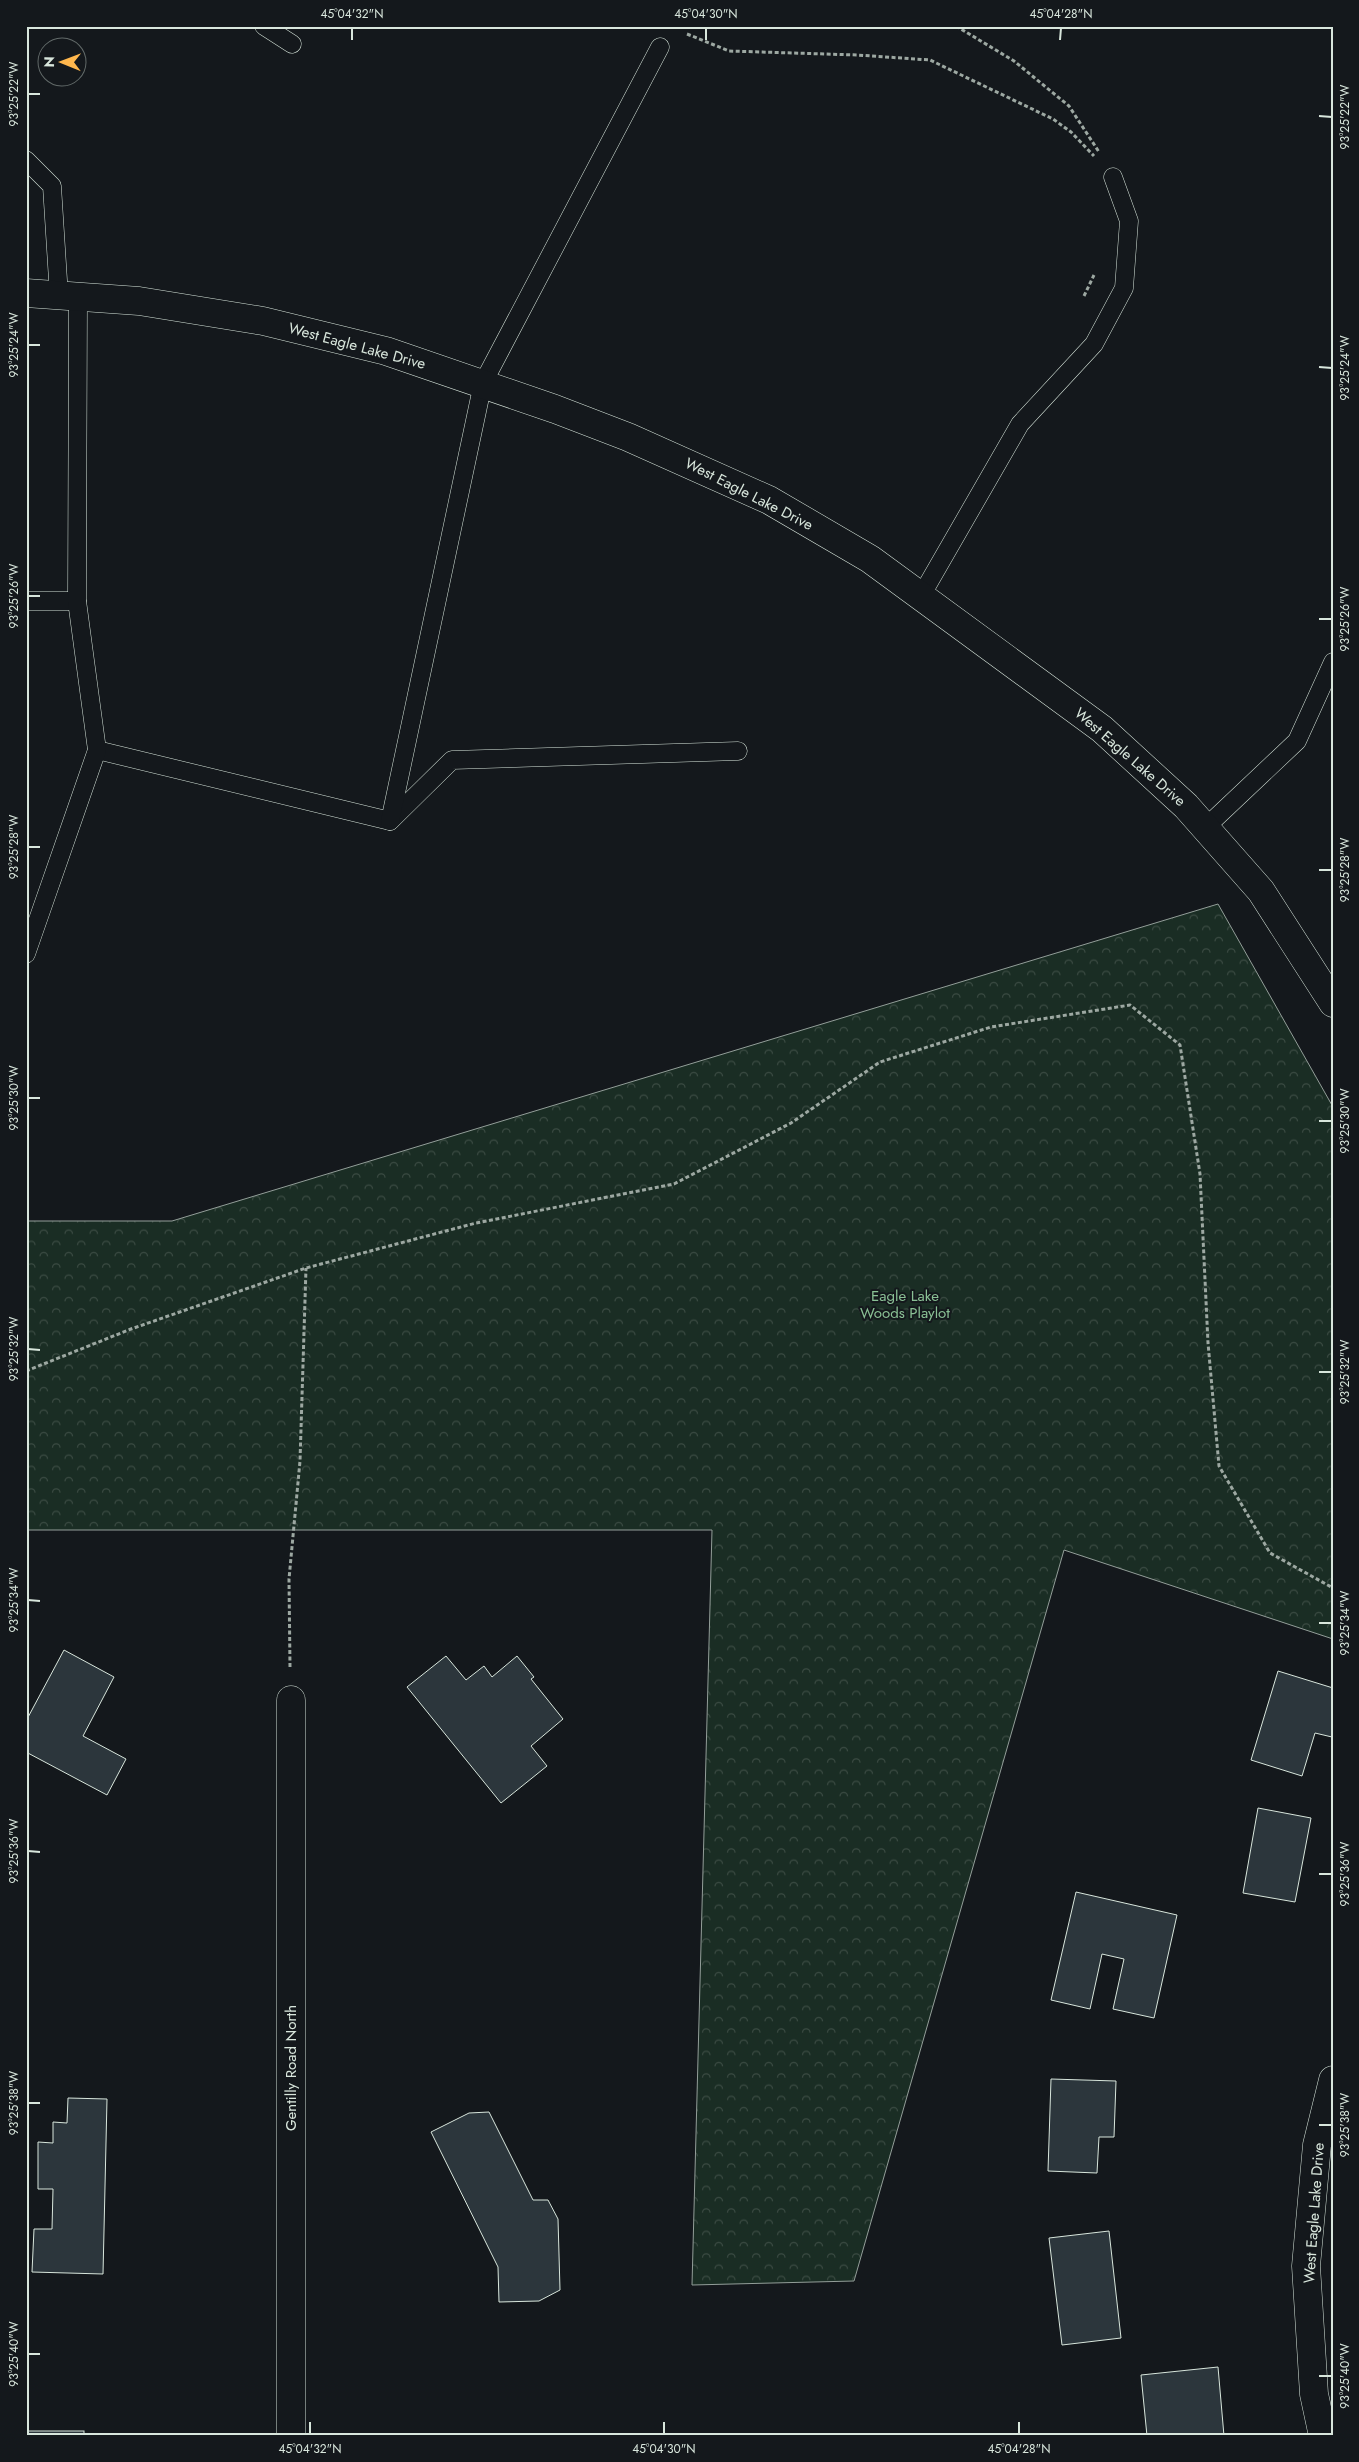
<svg xmlns="http://www.w3.org/2000/svg" width="1359" height="2462" font-family="Jost,sans-serif">
<style>
.park{fill:url(#park-crowns);stroke:#939e99}
.building{fill:#2c363c;stroke:#d8e6dc}
.lines{fill:none;stroke-linecap:round;stroke-linejoin:round}
.lane-casing{stroke:#d8e6dc;stroke-width:19}
.street-casing{stroke:#d8e6dc;stroke-width:29}
.path{stroke:#9da8a2;stroke-width:3;stroke-dasharray:4 2.5;stroke-linecap:butt}
.lane{stroke:#14181c;stroke-width:18}
.street{stroke:#14181c;stroke-width:28}
.ticks{fill:none;stroke:#d8e6dc;stroke-width:2}
.labels{text-anchor:middle;dominant-baseline:central;stroke-width:4;stroke-linejoin:round;paint-order:stroke}
.street-label{font-size:15px;fill:#d8e6dc;stroke:#14181c}
.park-label{font-size:15px;fill:#8ac095;stroke:#14181c}
.neatline{fill:none;stroke:#d8e6dc;stroke-width:2}
.ticks-label{font-size:12px;text-anchor:middle;fill:#d8e6dc}
</style>
<defs>
<pattern id="park-crowns" width="20" height="18" patternUnits="userSpaceOnUse" patternTransform="scale(1.25)"><rect width="20" height="18" fill="#1a2d24"/><path d="M2 6a3 3 0 1 1 6 0M12 15a3 3 0 1 1 6 0" fill="none" stroke="#3b4b43"/></pattern>
</defs>
<rect width="100%" height="100%" fill="#14181c"/>
<polygon class="park" points="1218,904 1333,1107 1333,1639 1064,1550 854,2281 692,2285 712,1530 26,1530 26,1221 172,1221"/>
<g class="building">
<polygon points="64,1650 114,1677 83,1736 126,1759 107,1795 26,1752 26,1721"/>
<polygon points="446,1656 466,1680 484,1666 492,1677 517,1656 534,1677 531,1679 563,1719 531,1746 547,1766 501,1803 407,1687"/>
<polygon points="1278,1671 1333,1688 1332,1737 1315,1733 1302,1776 1251,1760"/>
<polygon points="1258,1808 1311,1818 1295,1902 1243,1893"/>
<polygon points="1076,1892 1177,1915 1154,2018 1113,2009 1124,1959 1102,1954 1090,2009 1051,2000"/>
<polygon points="1051,2079 1116,2081 1114,2137 1099,2137 1097,2173 1048,2171"/>
<polygon points="68,2098 107,2099 103,2274 32,2272 34,2229 52,2229 53,2189 38,2189 38,2142 53,2143 53,2122 67,2123"/>
<polygon points="489,2112 533,2200 548,2200 558,2219 560,2290 539,2301 499,2302 498,2267 431,2132 469,2113"/>
<polygon points="1109,2231 1121,2338 1062,2345 1049,2238"/>
<polygon points="1218,2367 1224,2436 1147,2436 1141,2375"/>
<rect x="26" y="2431" width="58" height="5"/>
</g>
<g class="lines">
<defs>
<g id="lane">
<polyline points="264,26 292,44"/>
<polyline points="26,160 52,186 59,296"/>
<polyline points="921,596 1020,424 1094,344 1124,288 1129,221 1113,177"/>
<polyline points="26,601 77,601"/>
<polyline points="97,750 390,821 452,760 738,751"/>
<polyline points="390,821 483,383 660,47"/>
<polyline points="1206,827 1297,741 1333,662"/>
<polyline points="26,954 97,750 77,601 78,297"/>
</g>
<g id="street">
<polyline points="26,293 139,301 263,321 386,351 555,409 628,437 769,500 870,559 1102,729 1186,806 1261,891 1333,1003"/>
<polyline points="291,2436 291,1700"/>
<polyline points="1323,2436 1314,2394 1306,2266 1317,2145 1333,2080"/>
</g>
</defs>
<use href="#lane" class="lane-casing"/>
<use href="#street" class="street-casing"/>
<g class="path">
<polyline points="956,26 1014,61 1069,106 1099,152"/>
<polyline points="687,34 729,51 857,55 930,60 1053,119 1071,132 1094,156"/>
<polyline points="1084,296 1094,275"/>
<polyline points="26,1371 131,1329 306,1268 476,1223 674,1184 791,1123 880,1062 991,1027 1130,1005 1180,1045 1200,1174 1208,1343 1219,1466 1270,1553 1333,1588"/>
<polyline points="290,1667 289,1579 300,1461 306,1268"/>
</g>
<use href="#lane" class="lane"/>
<use href="#street" class="street"/>
</g>
<path class="ticks" d="M352,40V28M706,40V28M1060,40L1061,28M28,94H40M1319,116L1332,117M28,345H40M1319,367L1332,368M28,596H40M1319,619H1332M28,847H40M1319,870H1332M28,1098H40M1319,1121H1332M28,1349L40,1350M1319,1372H1332M28,1600L40,1601M1319,1623H1332M28,1851L40,1852M1319,1874H1332M28,2103H40M1319,2125H1332M28,2354H40M1319,2376H1332M310,2434V2422M664,2434V2422M1019,2434V2422"/>
<g class="labels">
<g class="street-label">
<text transform="translate(357 346) rotate(15)">West Eagle Lake Drive</text>
<text transform="translate(749 494) rotate(27)">West Eagle Lake Drive</text>
<text transform="translate(1130 757) rotate(41)">West Eagle Lake Drive</text>
<text transform="translate(291 2068) rotate(-90)">Gentilly Road North</text>
<text transform="translate(1314 2213) rotate(-86)">West Eagle Lake Drive</text>
</g>
<g class="park-label">
<text x="905" y="1296">Eagle Lake<tspan x="905" dy="17">Woods Playlot</tspan></text>
</g>
</g>
<rect width="1359" height="2462" fill="none" stroke="#14181c" stroke-width="55"/>
<g transform="translate(62 62) rotate(271)"><circle r="24" fill="#14181c" stroke="#626a69"/>
<path d="M0-4L9 19L0 12L-9 19Z" fill="#ffb74d"/>
<text y="-8" font-size="14" font-weight="bold" text-anchor="middle" fill="#d8e6dc">N</text>
</g>
<rect x="28" y="28" width="1304" height="2406" class="neatline"/>
<g class="ticks-label">
<text x="352" y="18">45°04'32"N</text>
<text x="706" y="18">45°04'30"N</text>
<text x="1061" y="18">45°04'28"N</text>
<text transform="translate(14 94) rotate(-90)" y="4">93°25'22"W</text>
<text transform="translate(1345 117) rotate(-90)" y="4">93°25'22"W</text>
<text transform="translate(14 345) rotate(-90)" y="4">93°25'24"W</text>
<text transform="translate(1345 368) rotate(-90)" y="4">93°25'24"W</text>
<text transform="translate(14 596) rotate(-90)" y="4">93°25'26"W</text>
<text transform="translate(1345 619) rotate(-90)" y="4">93°25'26"W</text>
<text transform="translate(14 847) rotate(-90)" y="4">93°25'28"W</text>
<text transform="translate(1345 870) rotate(-90)" y="4">93°25'28"W</text>
<text transform="translate(14 1098) rotate(-90)" y="4">93°25'30"W</text>
<text transform="translate(1345 1121) rotate(-90)" y="4">93°25'30"W</text>
<text transform="translate(14 1349) rotate(-90)" y="4">93°25'32"W</text>
<text transform="translate(1345 1372) rotate(-90)" y="4">93°25'32"W</text>
<text transform="translate(14 1600) rotate(-90)" y="4">93°25'34"W</text>
<text transform="translate(1345 1623) rotate(-90)" y="4">93°25'34"W</text>
<text transform="translate(14 1851) rotate(-90)" y="4">93°25'36"W</text>
<text transform="translate(1345 1874) rotate(-90)" y="4">93°25'36"W</text>
<text transform="translate(14 2103) rotate(-90)" y="4">93°25'38"W</text>
<text transform="translate(1345 2125) rotate(-90)" y="4">93°25'38"W</text>
<text transform="translate(14 2354) rotate(-90)" y="4">93°25'40"W</text>
<text transform="translate(1345 2376) rotate(-90)" y="4">93°25'40"W</text>
<text x="310" y="2453">45°04'32"N</text>
<text x="664" y="2453">45°04'30"N</text>
<text x="1019" y="2453">45°04'28"N</text>
</g>
</svg>
